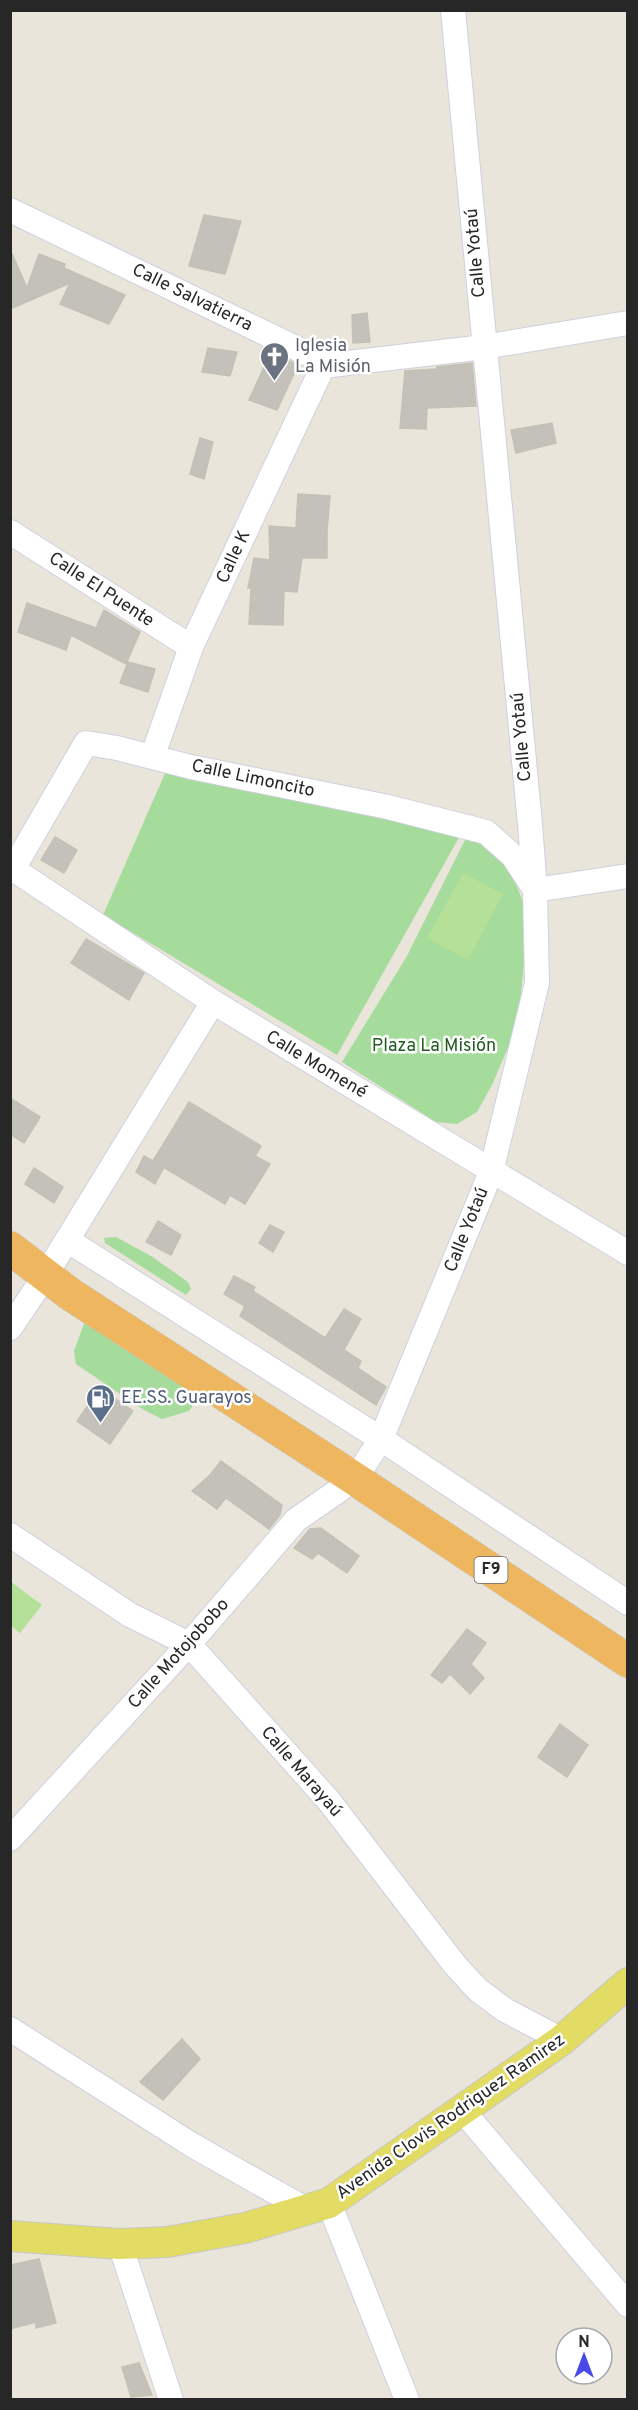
<svg xmlns="http://www.w3.org/2000/svg" width="638" height="2410" font-family="Overpass,sans-serif">
<style>
.green{fill:#a5db9b}
.pitch{fill:#b4e197}
.building{fill:#c4c1ba;stroke:#c3c1b4;stroke-width:1.5}
.lines{fill:none;stroke-linecap:round;stroke-linejoin:round}
.minor-casing{stroke:#cfd0df;stroke-width:26}
.major-casing{stroke:#c7c7c7;stroke-width:32}
.highway-casing{stroke:#c7c7c7;stroke-width:34}
.minor{stroke:#fff;stroke-width:24}
.major{stroke:#e2dc65;stroke-width:30}
.highway{stroke:#eeb75f;stroke-width:33}
.labels{text-anchor:middle;dominant-baseline:central;stroke-width:5;stroke-linejoin:round;paint-order:stroke}
.shield{fill:#fff;stroke:#686868;stroke-width:1.5}
.shield-label{font-size:16px;font-weight:bold;fill:#272727}
.street-label{font-size:18px;fill:#272727;stroke:#fff}
.worship-label{font-size:18px;fill:#5b616d;stroke:#fff;text-anchor:start}
.park-label{font-size:18px;fill:#215c1f;stroke:#fff}
.service-label{font-size:18px;fill:#4e5e75;stroke:#fff;text-anchor:start}
</style>
<rect width="100%" height="100%" fill="#e9e5da"/>
<g class="green">
<polygon points="166,771 461,834 337,1055 103,915"/>
<path d="M468,834C478,841 491,848 499,857C514,875 524,900 528,923L518,1024L492,1085L477,1112L457,1124L436,1122L342,1062L407,956Z"/>
<polygon points="116,1237 151,1256 188,1282 191,1289 186,1295 105,1243 104,1238"/>
<polygon points="85,1321 199,1396 189,1411 162,1419 144,1410 76,1364 74,1351"/>
</g>
<g class="pitch">
<polygon points="463,873 503,894 468,960 427,938"/>
<polygon points="10,1581 42,1605 20,1633 11,1626"/>
</g>
<g class="building">
<polygon points="204,215 241,221 225,274 189,266"/>
<polygon points="10,249 27,288 39,254 65,264 64,268 125,295 109,324 60,304 70,283 10,309"/>
<polygon points="367,313 370,342 353,343 352,315"/>
<polygon points="208,348 237,352 230,376 202,372"/>
<polygon points="271,352 298,365 277,410 249,400"/>
<polygon points="472,363 476,406 427,408 426,429 400,428 405,371 437,369 437,367"/>
<polygon points="552,423 556,443 516,453 511,430"/>
<polygon points="200,438 213,442 204,479 190,474"/>
<polygon points="298,494 330,496 327,531 327,558 302,558 297,592 284,591 283,625 249,624 251,588 248,588 254,558 270,560 269,526 296,528"/>
<polygon points="27,603 96,628 104,610 140,632 126,664 71,635 66,650 18,632"/>
<polygon points="128,662 155,669 148,692 120,683"/>
<polygon points="55,837 77,850 64,873 41,860"/>
<polygon points="86,939 144,973 129,1000 71,963"/>
<polygon points="10,1098 40,1117 24,1143 10,1134"/>
<polygon points="189,1102 261,1146 255,1156 270,1164 245,1204 230,1195 225,1204 153,1161"/>
<polygon points="144,1156 164,1167 155,1184 136,1172"/>
<polygon points="34,1168 63,1187 54,1203 25,1184"/>
<polygon points="158,1221 181,1235 171,1255 146,1242"/>
<polygon points="270,1225 284,1232 273,1252 259,1243"/>
<polygon points="234,1276 255,1287 253,1291 325,1338 344,1309 361,1319 344,1350 361,1361 358,1368 386,1387 376,1405 240,1316 245,1306 224,1294"/>
<polygon points="100,1388 133,1411 110,1444 77,1421"/>
<polygon points="221,1461 282,1505 280,1515 269,1529 226,1498 217,1509 192,1491 210,1475"/>
<polygon points="321,1528 359,1556 347,1573 318,1553 312,1559 294,1548 310,1529"/>
<polygon points="467,1629 486,1643 471,1664 484,1678 470,1694 450,1674 442,1683 431,1675"/>
<polygon points="560,1724 588,1745 567,1777 538,1757"/>
<polygon points="182,2039 200,2059 163,2100 140,2082"/>
<polygon points="39,2259 56,2323 36,2328 36,2322 10,2329 10,2265"/>
<polygon points="139,2363 152,2395 131,2397 122,2367"/>
</g>
<g class="lines">
<defs>
<g id="minor">
<polyline points="10,210 331,365 484,347 628,323"/>
<polyline points="10,532 191,647"/>
<polyline points="153,755 191,647 325,362"/>
<polyline points="10,867 213,1002 628,1253"/>
<polyline points="13,869 86,743 117,748 191,767 388,807 486,832 513,856 535,890 628,876"/>
<polyline points="67,1240 381,1439 628,1603"/>
<polyline points="10,1328 45,1276 213,1002"/>
<polyline points="10,1535 130,1615 189,1644 329,1801 455,1965 478,1990 505,2010 562,2040"/>
<polyline points="10,1839 189,1644 296,1520 355,1479 381,1439 491,1172 537,983 535,890 530,824 453,10"/>
<polyline points="10,2029 192,2145 307,2210"/>
<polyline points="462,2110 628,2305"/>
<polyline points="329,2203 407,2400"/>
<polyline points="120,2244 171,2400"/>
</g>
<polyline id="major" points="10,2236 120,2244 167,2242 245,2228 329,2203 562,2040 628,1983"/>
<polyline id="highway" points="10,1248 70,1294 355,1479 628,1661"/>
</defs>
<use href="#minor" class="minor-casing"/>
<use href="#major" class="major-casing"/>
<use href="#highway" class="highway-casing"/>
<use href="#minor" class="minor"/>
<use href="#major" class="major"/>
<use href="#highway" class="highway"/>
</g>
<defs>
<symbol id="church-pin" viewBox="-11 -11 22 30"><path d="M0 17L-7.5 6A9.5 9.5 0 1 1 7.5 6Z" fill="#6b7280" stroke="#fff"/><path d="M-1.2-6h2.4v3.5h3.3v2.4h-3.3V6h-2.4V-.1h-3.3v-2.4h3.3Z" fill="#fff"/></symbol>
<symbol id="fuel-pin" viewBox="-11 -11 22 30"><path d="M0 17L-7.5 6A9.5 9.5 0 1 1 7.5 6Z" fill="#5c6f8a" stroke="#fff"/><path d="M-5.5-6h7V0h2V4h1.3V-2.5L3-4.5l.8-.8L6-3V5H2.5V1h-1V6h-7ZM-4.2-4.7v3.2H.2V-4.7Z" fill="#fff"/></symbol>
</defs>
<g fill-rule="evenodd">
<use href="#church-pin" x="258" y="340" width="33" height="45"/>
<use href="#fuel-pin" x="84" y="1382" width="33" height="45"/>
</g>
<g class="labels">
<rect class="shield" x="474.5" y="1557" width="33" height="26" rx="4.5"/>
<g class="shield-label">
<text x="491" y="1570">F9</text>
</g>
<g class="street-label">
<text transform="translate(476 253) rotate(-95)">Calle Yotaú</text>
<text transform="translate(192 298) rotate(26)">Calle Salvatierra</text>
<text transform="translate(234 557) rotate(-65)">Calle K</text>
<text transform="translate(101 590) rotate(33)">Calle El Puente</text>
<text transform="translate(522 737) rotate(-95)">Calle Yotaú</text>
<text transform="translate(253 779) rotate(12)">Calle Limoncito</text>
<text transform="translate(316 1065) rotate(31)">Calle Momené</text>
<text transform="translate(467 1230) rotate(-68)">Calle Yotaú</text>
<text transform="translate(179 1654) rotate(-48)">Calle Motojobobo</text>
<text transform="translate(301 1772) rotate(49)">Calle Marayaú</text>
<text transform="translate(451 2117) rotate(-35)">Avenida Clovis Rodriguez Ramirez</text>
</g>
<g class="worship-label">
<text x="295" y="346">Iglesia<tspan x="295" dy="21">La Misión</tspan></text>
</g>
<g class="park-label">
<text x="434" y="1046">Plaza La Misión</text>
</g>
<g class="service-label">
<text x="121" y="1398">EE.SS. Guarayos</text>
</g>
</g>
<rect width="638" height="2410" fill="none" stroke="#272727" stroke-width="24"/>
<g transform="translate(584 2356)"><circle r="28" fill="#ffffff" stroke="#a9a9a9" stroke-width="1.5"/>
<path d="M0-4.5L10 22L0 15L-10 22Z" fill="#4849e8"/>
<text y="-9" font-size="16" font-weight="bold" text-anchor="middle" fill="#272727">N</text>
</g>
</svg>
